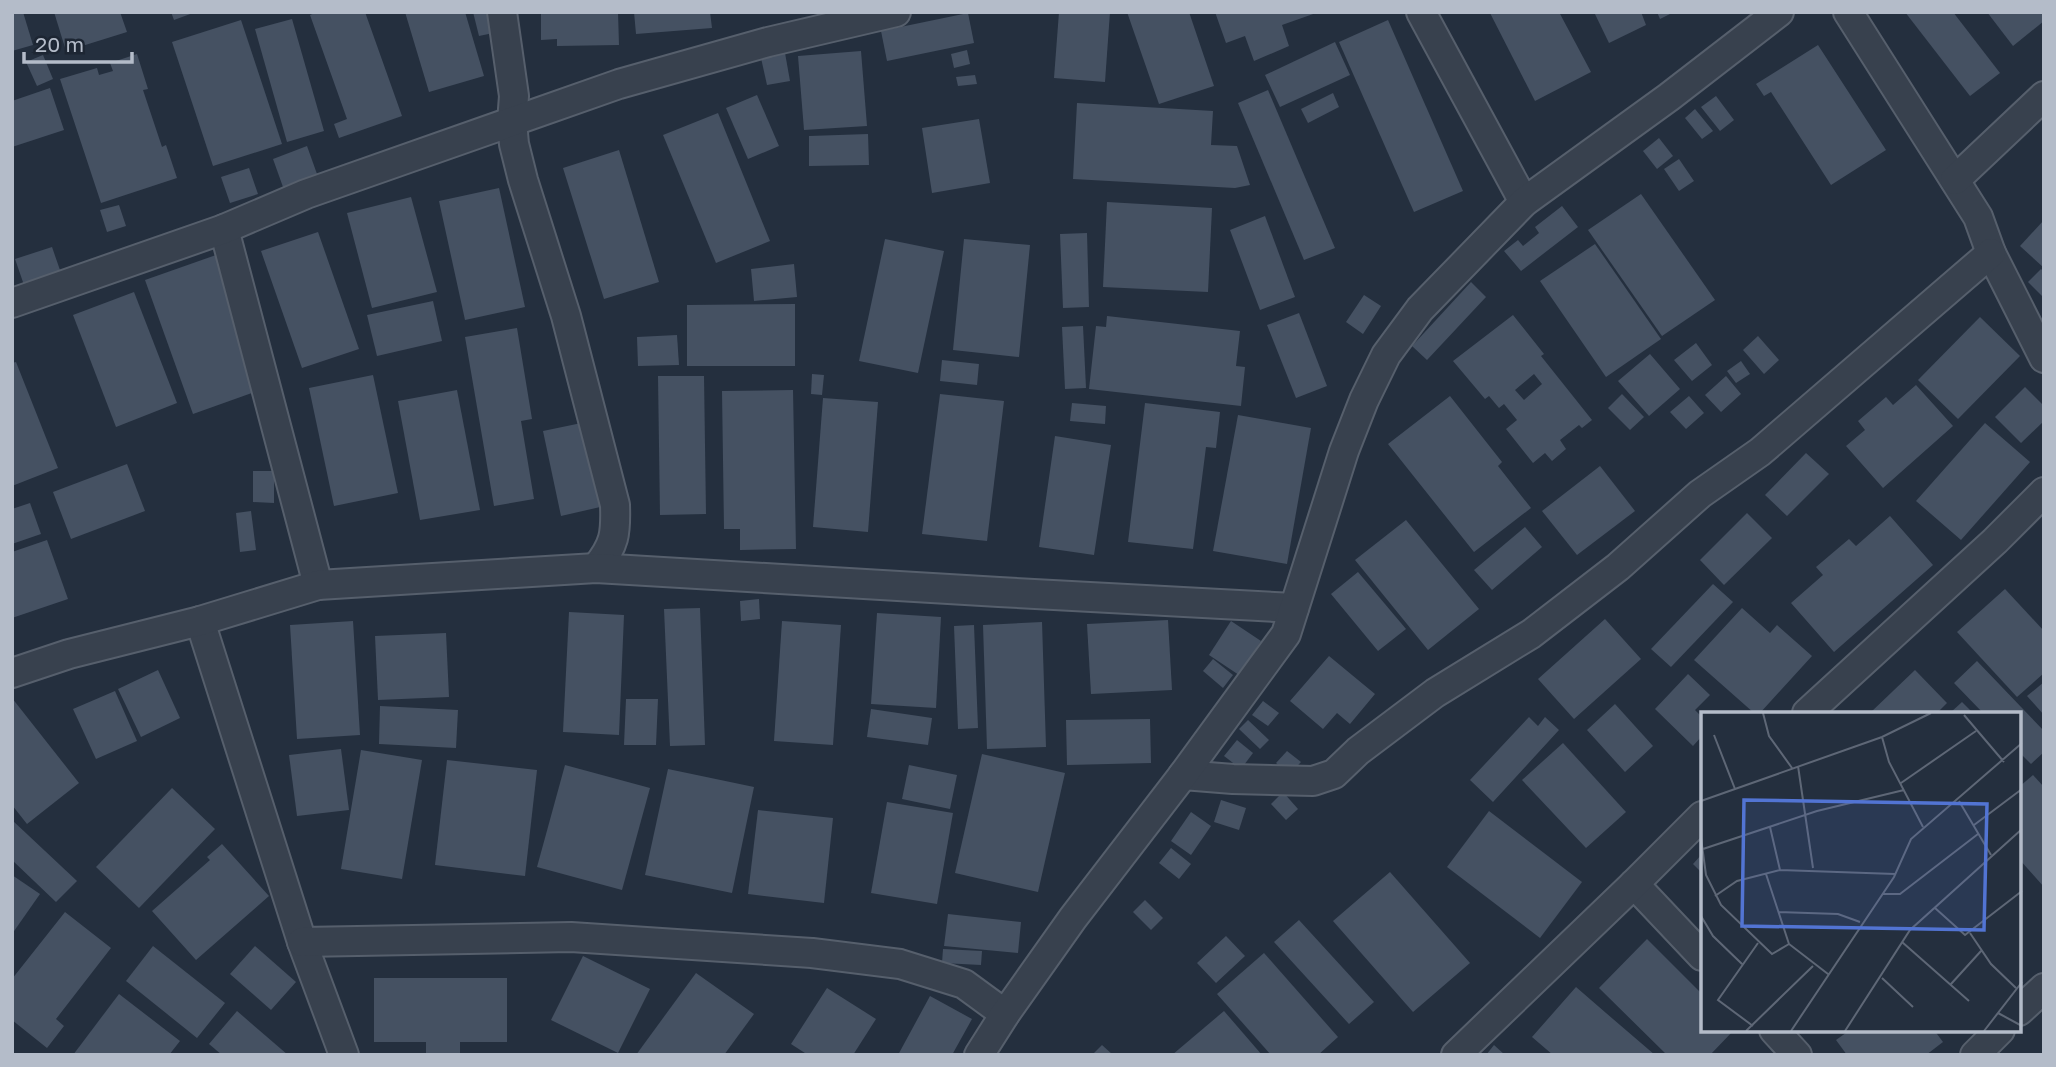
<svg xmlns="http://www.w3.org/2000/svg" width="2056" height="1067" font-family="'Golos Text',sans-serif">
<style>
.building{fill:#455162;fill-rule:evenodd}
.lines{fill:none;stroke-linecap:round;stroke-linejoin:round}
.street-casing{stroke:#565f6c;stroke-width:32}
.street{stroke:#38414e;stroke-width:28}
.inset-road{fill:none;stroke:#5e6776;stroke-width:2}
.view{fill:#5274d3;fill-opacity:0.15;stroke:#5274d3;stroke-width:3.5}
.inset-edge{fill:none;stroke:#b4bcc9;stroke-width:3.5}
</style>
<rect width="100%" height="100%" fill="#242f3e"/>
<g class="building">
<polygon points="12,12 23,12 33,45 12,51"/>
<polygon points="54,12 120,12 127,32 66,51"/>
<polygon points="171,12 193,12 193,13 174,20"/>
<polygon points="317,12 365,12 402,116 339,138 334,124 347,119 310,15"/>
<polygon points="405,12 465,12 484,76 429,92"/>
<polygon points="473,12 493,12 498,32 479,36"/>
<polygon points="541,12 618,12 619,45 557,46 557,39 541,40"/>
<polygon points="634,12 710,12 712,28 636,34"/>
<polygon points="1059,12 1110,12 1105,82 1054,78"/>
<polygon points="1127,12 1189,12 1214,86 1159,104"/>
<polygon points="1215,12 1316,12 1316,13 1282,25 1289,46 1254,61 1245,36 1226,43"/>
<polygon points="1492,12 1559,12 1591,72 1535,101 1490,13"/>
<polygon points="1594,12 1641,12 1646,25 1609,43"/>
<polygon points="1657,12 1674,12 1660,19"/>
<polygon points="1905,12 1953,12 2000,73 1970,96"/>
<polygon points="1987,12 2044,12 2044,21 2013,46"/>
<polygon points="968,13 974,43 887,61 881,31"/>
<polygon points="292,19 324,131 287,142 255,29"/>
<polygon points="241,20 282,144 213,166 172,42"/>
<polygon points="1388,20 1463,191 1414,212 1339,42"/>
<polygon points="1335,42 1350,75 1280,107 1265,75"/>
<polygon points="1818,45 1886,150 1831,185 1771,92 1764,96 1756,84"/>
<polygon points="967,50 970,64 954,68 951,54"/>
<polygon points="861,51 867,126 804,130 798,56"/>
<polygon points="785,53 790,81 767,85 761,58"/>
<polygon points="137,54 148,89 143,90 162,147 166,145 177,178 101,203 60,79 97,68 99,75 113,71 110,63"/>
<polygon points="43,55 53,79 37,86 26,62"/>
<polygon points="975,75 977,84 958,86 956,77"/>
<polygon points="50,88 64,130 12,147 12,101"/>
<polygon points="1268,90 1335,248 1304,260 1238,103"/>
<polygon points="1333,93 1339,107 1308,123 1301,109"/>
<polygon points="757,95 779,146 748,159 726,108"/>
<polygon points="1716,96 1734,120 1720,131 1701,107"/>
<polygon points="1077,103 1213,111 1211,145 1237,146 1250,185 1235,188 1073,179"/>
<polygon points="1695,109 1713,131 1702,139 1685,118"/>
<polygon points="718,113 770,241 716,263 663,135"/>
<polygon points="979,119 990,183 932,193 922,128"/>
<polygon points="868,134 869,165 809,166 809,136"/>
<polygon points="1659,138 1673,156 1657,169 1643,151"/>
<polygon points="307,146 317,174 283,187 273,159"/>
<polygon points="619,150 659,282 604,299 563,168"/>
<polygon points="1679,159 1694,181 1679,191 1664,169"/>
<polygon points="249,168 258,194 230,203 221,177"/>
<polygon points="499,188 525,307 465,320 439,201"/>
<polygon points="1641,194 1715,300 1662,336 1588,230"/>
<polygon points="411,197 437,292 372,308 347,213"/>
<polygon points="1107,202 1212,208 1208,292 1103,287"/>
<polygon points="119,205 126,226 107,232 100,210"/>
<polygon points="1562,206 1578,227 1521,271 1504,251 1518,240 1523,246 1539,233 1535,227"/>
<polygon points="1265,216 1295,297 1260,310 1230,230"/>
<polygon points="2044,220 2044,268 2020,246"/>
<polygon points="318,232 359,349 302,368 261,251"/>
<polygon points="1087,233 1089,307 1063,308 1060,234"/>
<polygon points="885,239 944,251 918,373 859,361"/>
<polygon points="964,239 1030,245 1019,357 953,350"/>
<polygon points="1595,244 1661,339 1606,377 1540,281"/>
<polygon points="52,247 61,273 24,285 15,259"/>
<polygon points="216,255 263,389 193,414 145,280"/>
<polygon points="794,264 797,297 754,301 751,269"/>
<polygon points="2041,269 2044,272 2044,298 2028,282"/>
<polygon points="1471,282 1486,297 1427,360 1412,346"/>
<polygon points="134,292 177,403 116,427 73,315"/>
<polygon points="1364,295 1381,306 1363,334 1346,322"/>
<polygon points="433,301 442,341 377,356 367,315"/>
<polygon points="795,304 795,366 687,366 687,305"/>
<polygon points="1299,313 1327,386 1296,398 1267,325"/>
<path d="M1513,315L1544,354L1541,356L1592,420L1582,428L1579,425L1560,440L1566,449L1552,461L1545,453L1533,463L1506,429L1517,420L1504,404L1499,408L1489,396L1485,399L1453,361ZM1534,374L1542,384L1524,400L1515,390Z"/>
<polygon points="1107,316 1240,331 1236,366 1245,367 1241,406 1089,389 1096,326 1106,327"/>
<polygon points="1980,317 2020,356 1958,419 1918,380"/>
<polygon points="1083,326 1086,388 1065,389 1062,327"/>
<polygon points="517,328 532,419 521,421 534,499 494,506 465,337"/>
<polygon points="677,335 679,365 638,366 637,337"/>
<polygon points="1758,336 1779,360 1764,374 1743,350"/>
<polygon points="1696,343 1712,365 1692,381 1674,360"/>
<polygon points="1650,354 1680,389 1649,416 1618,381"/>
<polygon points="942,360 979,364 977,385 940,381"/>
<polygon points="1741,361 1750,374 1736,383 1727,371"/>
<polygon points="16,362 58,468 12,486 12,363"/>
<polygon points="812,374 824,375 822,395 811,394"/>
<polygon points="373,375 398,493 334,506 309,388"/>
<polygon points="658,376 704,376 706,514 660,515"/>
<polygon points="1726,376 1741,394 1721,412 1705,395"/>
<polygon points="1916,385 1953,426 1883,488 1846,446 1865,430 1858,421 1886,397 1893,405"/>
<polygon points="2025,387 2044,406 2044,421 2021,443 1995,417"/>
<polygon points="457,390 480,510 420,520 398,401"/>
<polygon points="793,390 796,549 740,550 740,529 724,529 722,391"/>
<polygon points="940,394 1004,401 987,541 922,534"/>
<polygon points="1622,394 1644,417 1630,430 1608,408"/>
<polygon points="1450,396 1502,462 1498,466 1531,508 1474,552 1388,444"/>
<polygon points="1689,396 1704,413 1686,429 1670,412"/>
<polygon points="823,398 878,402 868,532 813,527"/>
<polygon points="1072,403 1106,406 1105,424 1070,421"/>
<polygon points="1145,403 1220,412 1216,448 1206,447 1193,549 1128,542"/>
<polygon points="1238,415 1311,428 1287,564 1213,551"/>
<polygon points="591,421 609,505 561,516 543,431"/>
<polygon points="1985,423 2030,462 1961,540 1916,501"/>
<polygon points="1055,436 1111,445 1094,555 1039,547"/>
<polygon points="1806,453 1829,474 1787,516 1765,495"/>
<polygon points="127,464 145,511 71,539 53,492"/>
<polygon points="1600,466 1635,511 1577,555 1542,511"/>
<polygon points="253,471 274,471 274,503 253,502"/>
<polygon points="30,503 41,534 12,544 12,509"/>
<polygon points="251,511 256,550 240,552 236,513"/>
<polygon points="1747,513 1772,538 1724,585 1700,560"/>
<polygon points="1890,516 1933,565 1834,652 1791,603 1823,575 1816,567 1849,539 1856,546"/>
<polygon points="1406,520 1479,609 1428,650 1355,560"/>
<polygon points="1525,527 1542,547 1492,590 1474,570"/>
<polygon points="47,540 68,599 12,618 12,552"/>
<polygon points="1358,572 1406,629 1378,651 1331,594"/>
<polygon points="1713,584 1733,602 1671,667 1651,649"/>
<polygon points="2005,589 2044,631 2044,673 2017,697 1957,632"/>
<polygon points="759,599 760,619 741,621 740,601"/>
<polygon points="700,608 705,745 670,746 664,609"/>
<polygon points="1742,608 1770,633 1777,625 1812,656 1760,713 1754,713 1694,660"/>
<polygon points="569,612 624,615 619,735 563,732"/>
<polygon points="877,613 941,617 936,708 871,704"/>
<polygon points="1605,619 1641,659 1574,719 1538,679"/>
<polygon points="1168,620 1172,690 1091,694 1087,624"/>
<polygon points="353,621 360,735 297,739 290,625"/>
<polygon points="782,621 841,625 833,745 774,741"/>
<polygon points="1231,621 1261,641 1239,675 1209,655"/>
<polygon points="1042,622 1046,747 987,749 983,625"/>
<polygon points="974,625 978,728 958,729 954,626"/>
<polygon points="446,633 449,697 378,700 375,636"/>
<polygon points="1329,656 1375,694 1350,724 1337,713 1323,729 1290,701"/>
<polygon points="1213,659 1233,675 1223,688 1203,671"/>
<polygon points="1977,661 2044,731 2044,752 2031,764 2019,752 2019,713 1983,713 1954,683"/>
<polygon points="158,670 180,718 141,737 118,689"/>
<polygon points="1915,670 1947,703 1937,713 1870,713"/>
<polygon points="1688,674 1710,695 1695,710 1702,717 1702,736 1693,746 1655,709"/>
<polygon points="2044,682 2044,715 2027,696"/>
<polygon points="115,691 137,741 96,759 73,709"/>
<polygon points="12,698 79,783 27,824 12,805"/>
<polygon points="626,699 658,699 656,745 624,745"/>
<polygon points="1263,701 1279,713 1268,726 1252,715"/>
<polygon points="1962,702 1973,713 1950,713"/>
<polygon points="1615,704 1653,746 1625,772 1587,730"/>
<polygon points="380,706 458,710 456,748 379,744"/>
<polygon points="871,709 932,718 928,745 867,737"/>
<polygon points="1529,717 1538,726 1545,717 1559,730 1493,802 1470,780"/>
<polygon points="1150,719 1151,763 1067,765 1066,720"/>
<polygon points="1248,720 1269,740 1260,749 1239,729"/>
<polygon points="1237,740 1253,753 1241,769 1224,756"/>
<polygon points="1563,743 1626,812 1586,848 1522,780"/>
<polygon points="341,749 349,810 297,816 289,755"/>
<polygon points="361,750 422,760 402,879 341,869"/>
<polygon points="1287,751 1301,762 1289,775 1276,763"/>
<polygon points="982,754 1065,773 1038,892 955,873"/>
<polygon points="447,760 537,770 525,876 435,865"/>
<polygon points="565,765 650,788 622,890 537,867"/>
<polygon points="909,765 957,775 950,809 902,799"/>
<polygon points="668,769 754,787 732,893 645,875"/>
<polygon points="2033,775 2044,787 2044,887 2019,859 2019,787"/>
<polygon points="172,788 215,829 139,908 96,867"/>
<polygon points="1283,792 1298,809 1286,820 1271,804"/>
<polygon points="1221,800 1246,808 1239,830 1214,822"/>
<polygon points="887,802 953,813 937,904 871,893"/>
<polygon points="758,810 833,818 824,903 748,894"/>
<polygon points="1489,811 1582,882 1540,938 1447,867"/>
<polygon points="1191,812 1211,826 1191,855 1171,841"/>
<polygon points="12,820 77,881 56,902 12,860"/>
<polygon points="222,844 269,896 196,960 152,911 210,860 207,857"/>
<polygon points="1171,848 1191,864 1179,879 1159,863"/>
<polygon points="1702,854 1702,873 1693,864"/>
<polygon points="1390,872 1470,963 1413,1012 1333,921"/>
<polygon points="12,875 40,894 12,934"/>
<polygon points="1145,900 1163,918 1151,930 1133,912"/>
<polygon points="65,912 111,948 56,1019 64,1026 47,1048 12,1020 12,979"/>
<polygon points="948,914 1021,922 1018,953 944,946"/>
<polygon points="1299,920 1374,1002 1349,1024 1274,942"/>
<polygon points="1226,936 1245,956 1216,983 1197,963"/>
<polygon points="1647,939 1702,994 1702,1030 1734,1030 1710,1055 1667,1055 1599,988"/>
<polygon points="153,946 225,1003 197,1038 126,981"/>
<polygon points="255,946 296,982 271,1010 230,974"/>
<polygon points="943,949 982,951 981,965 942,963"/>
<polygon points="1264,953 1338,1037 1318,1055 1271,1055 1217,994"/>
<polygon points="583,956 650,989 618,1053 551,1020"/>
<polygon points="696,973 754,1014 724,1055 636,1055"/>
<polygon points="374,978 507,978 507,1042 460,1042 460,1053 426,1053 426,1042 374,1042"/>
<polygon points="1576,987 1606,1013 1655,1055 1553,1055 1532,1037"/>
<polygon points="827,988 876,1019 853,1055 808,1055 791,1044"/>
<polygon points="119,994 180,1041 169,1055 73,1055"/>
<polygon points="930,996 972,1019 952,1055 898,1055"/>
<polygon points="237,1011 288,1055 222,1055 209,1044"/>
<polygon points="1224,1011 1262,1055 1172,1055"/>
<polygon points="1850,1030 1934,1030 1943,1042 1926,1055 1847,1055 1836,1040"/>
<polygon points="1102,1045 1113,1055 1092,1055"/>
<polygon points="1494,1045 1505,1055 1486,1055"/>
</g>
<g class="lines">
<defs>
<g id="street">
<path d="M502,12L514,96L512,122L514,144L523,180L566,316L615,505C616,533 615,545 596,568"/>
<polyline points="1421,12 1524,202"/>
<polyline points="1848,12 1978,217 1991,253 2044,358"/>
<polyline points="1955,180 2044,96"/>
<polyline points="224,229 318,585"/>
<polyline points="12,303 224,229 306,194 619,84 768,42 896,12"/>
<polyline points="200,621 302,942 344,1055"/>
<polyline points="12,673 69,654 200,621 318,585 596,568 999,592 1294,608"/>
<polyline points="1807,713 1995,541 2044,492"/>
<polyline points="1183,775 1233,779 1313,781 1334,774 1358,751 1435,693 1531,634 1618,567 1700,494 1760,452 1991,253"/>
<polyline points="1634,884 1702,956"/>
<polyline points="302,942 571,937 812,953 900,964 964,984 1005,1014"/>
<polyline points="2019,1011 2044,988"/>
<polyline points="1774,1030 1797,1055"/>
<polyline points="979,1055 1005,1014 1073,918 1183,775 1286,634 1344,451 1364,400 1386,355 1420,309 1524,202 1669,97 1779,12"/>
<polyline points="1456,1055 1634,884 1702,816"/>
<polyline points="1975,1055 2000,1030"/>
</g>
</defs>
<use href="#street" class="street-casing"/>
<use href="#street" class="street"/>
</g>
<g transform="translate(1701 712)">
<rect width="320" height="320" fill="#242f3e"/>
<path class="inset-road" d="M62,1L68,24L91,56M263,3L303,50M13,23L34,77M181,25L188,50L222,115M97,54L112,156M200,71L275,19M0,89L181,25L230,1M258,89L290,143M273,113L321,77M69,115L79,158M0,126L5,163L20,193L71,242L88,232M2,137L116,99L203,78M65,162L88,232L127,262M181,182H199L277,122M14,184L36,169L79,158L194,162M234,196L264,223L321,179M77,200L137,202L159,210M0,204L12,224L41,252M269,221L290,252L315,276M201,230L268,289M181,266L212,295M250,272L280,239M297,301L321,314M52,314L17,288L57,231M45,319L112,254M90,319L193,165L210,127L321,31M144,319L209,218L321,117M283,319L321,270"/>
<path class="view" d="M43,88L286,92L283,218L41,214Z"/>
<rect width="320" height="320" class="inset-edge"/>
</g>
<rect width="2056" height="1067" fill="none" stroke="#b4bcc9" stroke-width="28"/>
<path d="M24 52v10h108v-10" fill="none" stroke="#b4bcc9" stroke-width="3.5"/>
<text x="35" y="52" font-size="21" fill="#b4bcc9" stroke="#1d2633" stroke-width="5" paint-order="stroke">20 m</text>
</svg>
